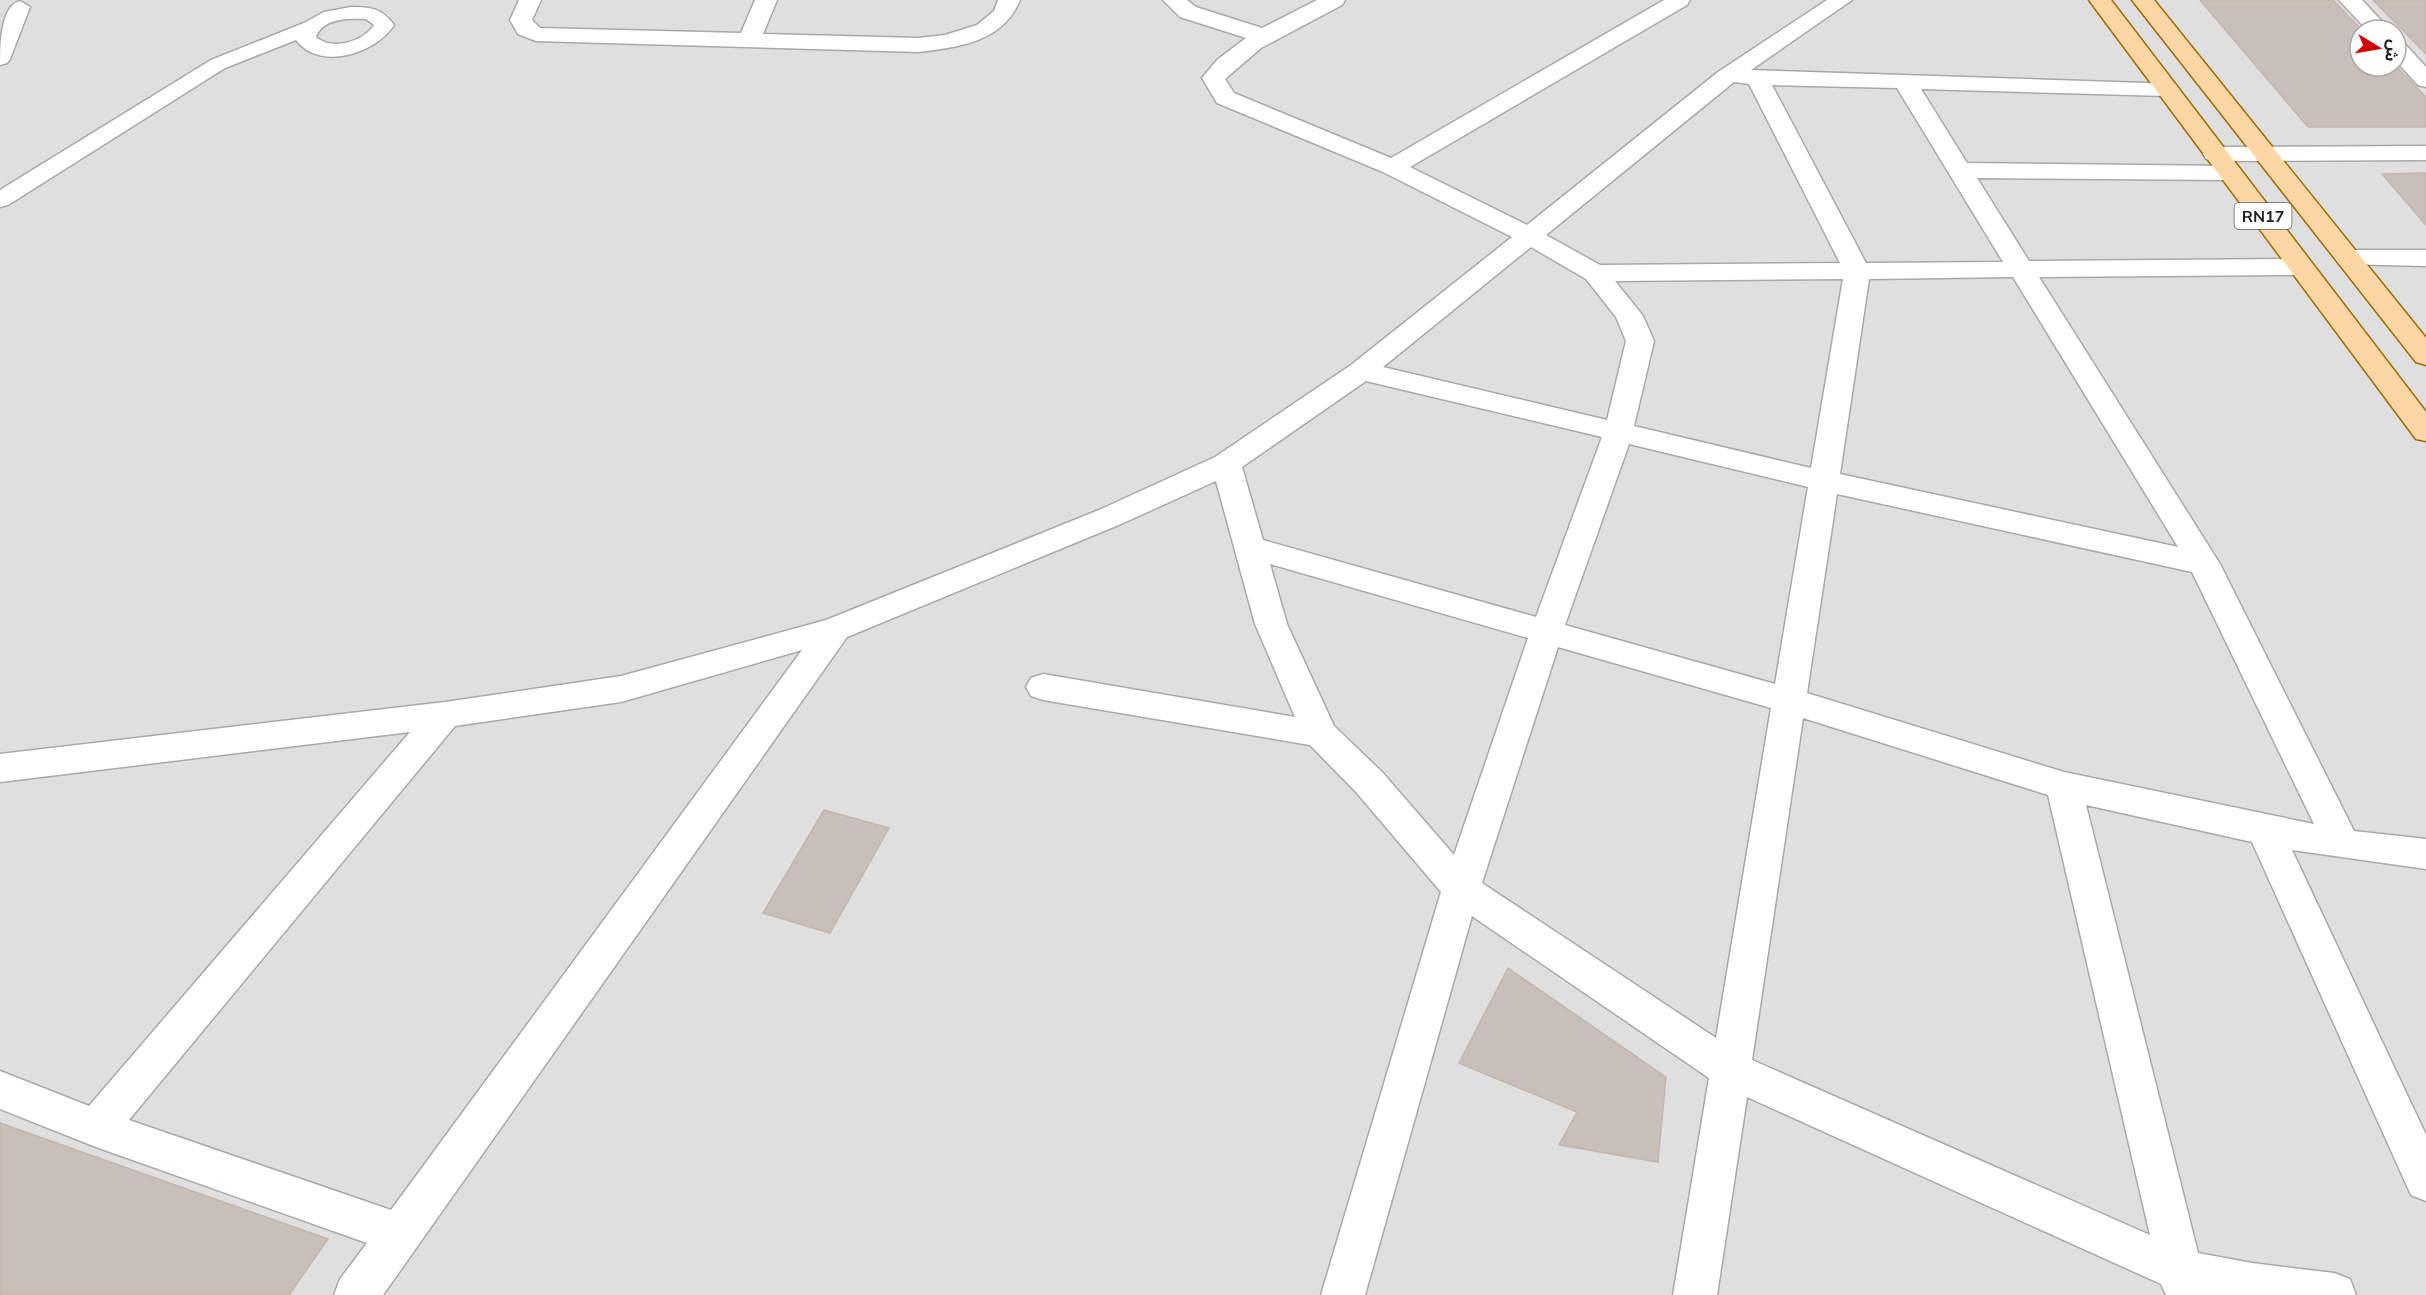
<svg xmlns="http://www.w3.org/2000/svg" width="2426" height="1295" font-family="Mulish,'Noto Sans Arabic',sans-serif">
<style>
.residential{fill:#e0dfdf;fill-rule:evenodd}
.building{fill:#c7bfb8;stroke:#c4b6ab;stroke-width:1.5}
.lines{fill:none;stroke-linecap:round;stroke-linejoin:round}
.service-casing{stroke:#a9a9a9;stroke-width:3}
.minor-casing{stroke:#a9a9a9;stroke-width:3}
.primary-casing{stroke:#a06b00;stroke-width:3}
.service{fill:#fff;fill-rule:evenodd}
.minor{fill:#fff;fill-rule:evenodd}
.primary{fill:#fcd6a4;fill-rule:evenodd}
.labels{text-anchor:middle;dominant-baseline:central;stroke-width:6;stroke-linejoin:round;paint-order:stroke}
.shield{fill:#fff;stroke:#646464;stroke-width:1.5}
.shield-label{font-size:16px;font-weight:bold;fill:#222}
</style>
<rect width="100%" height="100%" fill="#f2efe9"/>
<path class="residential" d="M0,0H2426V1295H0ZM2360,30H2396V66H2360Z"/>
<g class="building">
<polygon points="2200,0 2333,0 2362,30 2360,66 2396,66 2426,97 2426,127 2308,127"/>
<polygon points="2373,0 2426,0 2426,54"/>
<polygon points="2426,173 2426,225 2382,174"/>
<polygon points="824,810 889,828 830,933 763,913"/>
<polygon points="1508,968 1666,1077 1658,1162 1559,1145 1577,1112 1459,1063"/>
<polygon points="0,1123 328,1239 289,1295 0,1295"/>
</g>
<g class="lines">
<defs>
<g id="service">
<path d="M20,1L30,7L10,59L7,63L0,65C0,47 0,6 20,1Z"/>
<path d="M351,7C370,7 382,8 394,25C376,53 320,72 296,40L225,68L8,205L0,207V190L211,60L304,23L324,12ZM366,19L374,25C363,42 332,51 316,37C322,18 349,18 366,19Z"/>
</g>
<g id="minor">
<path d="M519,0H541L532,20L540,28L741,33L755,0H777L763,34L919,38L945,35L977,25L994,11L998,0H1020C1003,42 959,47 919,52L536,41L518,34L510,20Z"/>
<path d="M1163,0H1187L1196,7L1262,28L1317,0H1345L1342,5L1261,48L1225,79L1234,93L1391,158L1664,0H1690L1687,5L1410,167L1527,225L1718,72L1827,0H1852L1751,70L2175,84L2179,89L2175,94L2167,96L1921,89L1967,163L2230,166L2239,168L2242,173L2239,178L2230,180L1977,178L2029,261L2301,259L2310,261L2314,267L2310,273L2301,275L2039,277L2220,564L2354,831L2426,839V869L2292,850L2426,1135V1201L2411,1195L2252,842L2086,805L2198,1253L2252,1263L2334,1273L2350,1279L2356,1295H2166L2161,1284L1747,1097L1717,1295H1673L1709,1078L1472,916L1365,1295H1321L1441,892L1356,792L1310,745L1043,700L1031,696L1026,687L1031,678L1043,674L1295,717L1255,624L1216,481L1121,524L847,637L383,1295H334L340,1279L367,1243L96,1147L0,1109V1071L89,1106L410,732L0,782V754L445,702L621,676L826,620L1099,510L1215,457L1351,365L1512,237L1383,172L1217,103L1202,78L1217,60L1246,38L1180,17ZM1734,82L1749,84L1840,263L1600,265L1546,235ZM1772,85L1897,88L2003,262L1866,263ZM1531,247L1586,279L1616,317L1626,341L1607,420L1383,367ZM2013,277L2178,547L1840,474L1869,279ZM1843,279L1811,468L1634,426L1654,341L1643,316L1615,281ZM1366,381L1602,437L1536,617L1263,540L1242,467ZM1629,444L1808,487L1775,684L1565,625ZM1837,494L2192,572L2314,824L2064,772L1807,693ZM1270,564L1528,638L1454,855L1382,772L1334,726L1287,624ZM1558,647L1771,708L1716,1038L1482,883ZM802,650L391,1210L129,1120L455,726L621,702ZM1803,718L2048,795L2150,1235L1752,1060Z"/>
<polygon points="2339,0 2362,0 2390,30 2367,30"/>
<polygon points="2396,41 2404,43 2426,67 2426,87 2418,85 2396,61"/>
<polygon points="2426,146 2426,160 2215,161 2206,159 2203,154 2206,149 2215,147"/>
<polygon points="2348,250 2426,250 2426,266 2339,264 2335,258 2339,252"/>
</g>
<g id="primary">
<polygon points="2089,0 2111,0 2426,412 2426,441 2416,439"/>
<polygon points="2132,0 2154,0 2426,338 2426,365 2416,362"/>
</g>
</defs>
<use href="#service" class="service-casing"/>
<use href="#minor" class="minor-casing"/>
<use href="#primary" class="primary-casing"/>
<use href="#service" class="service"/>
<use href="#minor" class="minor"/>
<use href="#primary" class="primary"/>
</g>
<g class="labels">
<rect class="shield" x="2234.5" y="203" width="57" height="26" rx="4.5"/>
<g class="shield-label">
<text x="2263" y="216">RN17</text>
</g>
</g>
<g transform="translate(2378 48) rotate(101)"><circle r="28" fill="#ffffff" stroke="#a7a7a7" stroke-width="1.5"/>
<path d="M0-4.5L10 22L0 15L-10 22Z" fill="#d40000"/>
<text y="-9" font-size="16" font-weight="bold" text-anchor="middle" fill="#222222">ش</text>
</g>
</svg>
